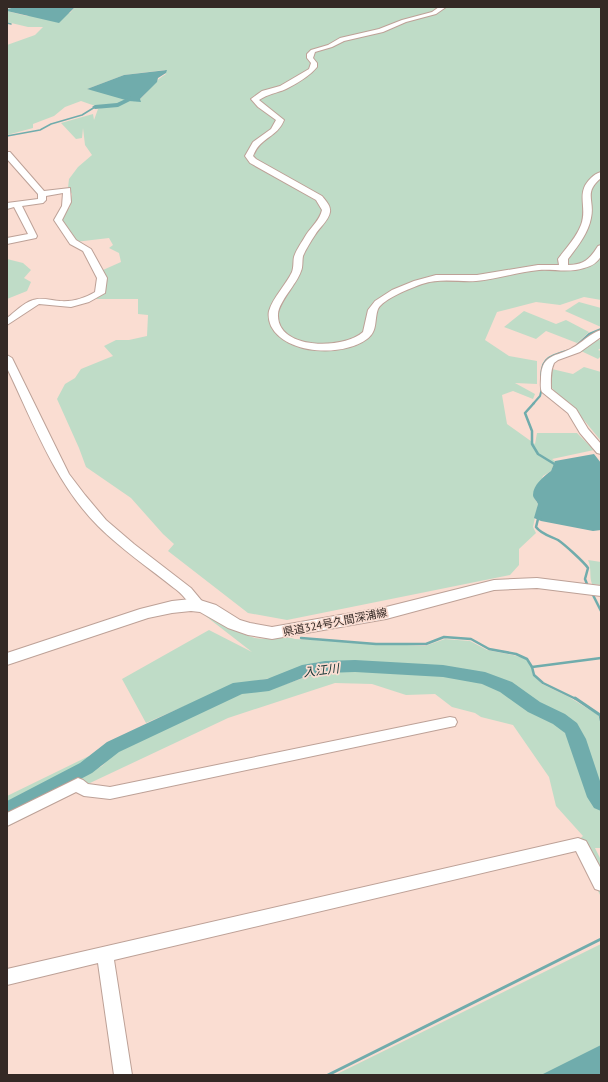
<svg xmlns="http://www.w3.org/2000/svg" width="608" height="1082" font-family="'PT Sans','Noto Sans JP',sans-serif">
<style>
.green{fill:#bfdcc7;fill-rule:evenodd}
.water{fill:#70acac}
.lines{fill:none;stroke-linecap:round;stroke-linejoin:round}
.stream-far3{stroke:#70acac;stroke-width:1.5}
.stream-far2{stroke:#70acac;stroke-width:2}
.stream-far1{stroke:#70acac;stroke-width:2.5}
.stream{stroke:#70acac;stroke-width:3}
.canal{fill:#70acac;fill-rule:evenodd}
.river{fill:#70acac;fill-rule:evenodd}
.minor-casing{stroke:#bda197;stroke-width:2}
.major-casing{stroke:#bda197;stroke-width:2}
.minor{fill:#fff;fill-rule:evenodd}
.major{fill:#fff;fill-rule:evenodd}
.labels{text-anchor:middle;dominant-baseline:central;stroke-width:3.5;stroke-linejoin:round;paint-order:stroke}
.street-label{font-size:11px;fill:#342925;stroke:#faddd2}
.water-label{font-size:12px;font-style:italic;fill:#133333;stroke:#faddd2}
</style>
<rect width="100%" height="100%" fill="#faddd2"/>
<g class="green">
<path d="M75,7H601V300L584,297L560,305L536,302L497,312L485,340L509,356L537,361V384L515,383L535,394L533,399L513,391L502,395L507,424L535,444L537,433H577L594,450L552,459L555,461L551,471L543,476L534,498L538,504L533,527L536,533L519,549V565L510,575L287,620L248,613L168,551L174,544L163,534L131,498L86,467L79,448L57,399L65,384L75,378L81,369L113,356L104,346L116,340H129L147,336L148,315L138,314V299H96L104,290L103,270L121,262L119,253L109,248L113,245L109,238L75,242L60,220L70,207L72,194L68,188L69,179L78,167L92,155L85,145L83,128L82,138L76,139L61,123L93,114L94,120L98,109L101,108L81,101L65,107L54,116L33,124V128L7,135V45L35,35L43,27H28L7,22V11L27,16L70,13ZM165,70L166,74C155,80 149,91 140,99L87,89L124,75Z"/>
<polygon points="7,259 23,263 31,270 24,278 31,282 27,291 7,299"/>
<polygon points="579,302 601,308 601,327 565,311"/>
<polygon points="524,311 556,324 566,320 589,332 577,343 546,331 536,339 504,327"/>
<polygon points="597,338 601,341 601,348 598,350 601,351 601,356 598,359 581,351"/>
<polygon points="584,367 601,372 601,441 570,403 561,398 551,387 552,369 573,374"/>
<path d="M588,560L601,562V585L592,584C589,576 592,569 588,560Z"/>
<path d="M203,614C221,620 235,633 255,638C268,641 282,634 295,639L425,646L445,639L470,641L487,650L513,655L526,659L531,666L533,675L542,684L569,697L598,715L601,724V793L579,732L564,719L503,682L460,668L317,662L282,676L244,683L210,695L146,723L122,679L209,630L252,652Z"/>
<polygon points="336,671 372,671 451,675 497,688 528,709 555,723 569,737 594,803 601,809 601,848 595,848 601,860 601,897 575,843 583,836 556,806 549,777 513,725 481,717 475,713 452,707 435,694 406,695 372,684 335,683 228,718 90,783 75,793 7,827 7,814 102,766 119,748 209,704 249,689 269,690 306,677"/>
<polygon points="89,756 80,766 7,802 7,796"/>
<polygon points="601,944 601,1061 572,1075 335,1075"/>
</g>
<g class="water">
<polygon points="16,7 75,7 59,23 7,11 7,9"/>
<polygon points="167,70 166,73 158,78 157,82 140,99 141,102 129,101 87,89 124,75"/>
<path d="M594,454L601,463V530L593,531L541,521L534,518L538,504C537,501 533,498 533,495C533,485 544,476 551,471L555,461Z"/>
<polygon points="601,1045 601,1075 541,1075"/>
</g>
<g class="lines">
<g class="stream-far3">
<polyline points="7,23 11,24"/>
<polyline points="7,136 40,130 51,124 82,115 95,107"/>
</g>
<g class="stream-far2">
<polyline points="577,345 589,334 601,329"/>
<path d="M541,383C540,358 547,357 569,350"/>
<polyline points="533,404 540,396 542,388"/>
</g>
<g class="stream-far1">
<polyline points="534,403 525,413 532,431 532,444 538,454 556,465"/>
<path d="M540,518L538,519L536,527C541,534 550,536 558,540C564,544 584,562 588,568L585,579L587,584"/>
<polyline points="593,595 601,611"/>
<polyline points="301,638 376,644 426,644 444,637 471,639 489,649 516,654 527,659 532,667 534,675 543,683 576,699"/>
<polyline points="532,667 601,658"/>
</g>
<g class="stream">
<polyline points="575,698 600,715 601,720"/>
<polyline points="328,1075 601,939"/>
</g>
<polygon class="canal" points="132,96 134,97 134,99 118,107 95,109 92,107 95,105 117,103"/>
<polygon class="river" points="355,660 443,665 485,672 512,682 540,702 565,714 577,723 586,739 601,784 601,811 594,808 587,797 565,733 553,724 528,712 500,692 482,684 443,677 355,672 325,673 305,677 269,691 242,694 119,752 92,773 7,818 7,801 80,763 107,742 233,683 267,679 302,665 325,661"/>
<defs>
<g id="minor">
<path d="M439,7H446L436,14L406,22L383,32L344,41L332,47L315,52L313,58L317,63V67C310,76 296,84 286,89C277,93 268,94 259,100L284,120C277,138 260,137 253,156L256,159L322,196C326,201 331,206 330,212C329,220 319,228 315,235C311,241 306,249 303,256C302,261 303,267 301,271C297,284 279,301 278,314C276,350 343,350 363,332L368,310L375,301L392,290L414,281L436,275H477L538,265H559L558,259C566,248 576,238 581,225C588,207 575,193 591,178C594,175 597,173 601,172V178C583,193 595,200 591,218C588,234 577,247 568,259V265C584,265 590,259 598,246L601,245V256C597,263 592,266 584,268C570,273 554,269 539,270C518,272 498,279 476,281C458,282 440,278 422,284C411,288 383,299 378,309C374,320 378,331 367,339C343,357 286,355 271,326C269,321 268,316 269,311C273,297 286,285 292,272C294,267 293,261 294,257C296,250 302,242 306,235C311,227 320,220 322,210L316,200L250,163L245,156L253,142L271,129L276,120L258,107L251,99L262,91L280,86L309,69L311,63L307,58V54L311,50L328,45L340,38L379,29L402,20L432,12Z"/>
<path d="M7,152H10L44,191L70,188L71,202L62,220L76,240L91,249L107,278L105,293L89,302L71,307L39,304L7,325V318C15,312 23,303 33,300C42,297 50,300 60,301C73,302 85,298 95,292L97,278L83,251L70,244L54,220L62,206L63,193L46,196V200L43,203L22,206L37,236L36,238L7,244V238L28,234L14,207L7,209V203L38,199V194L7,159Z"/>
<path d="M601,330V337L580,352L558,360L554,363C550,372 551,380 551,389L576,409L588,429L601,444V454L597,453L580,433L568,413L542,392C540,388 541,382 541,377C542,353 557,357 572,348C582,343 590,333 601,330Z"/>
<path d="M7,355L12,358L69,474L85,495L106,520L134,544L191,588L206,606L204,609C202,610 199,611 196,609C190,605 182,593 174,588C149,568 121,549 98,526C55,483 33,422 7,368Z"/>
<polygon points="450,717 455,718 457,722 455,726 450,727 110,799 84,796 76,792 7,826 7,813 78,778 83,780 88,784 110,787"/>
<polygon points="578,838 586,841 601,869 601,891 595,889 576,851 114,960 132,1075 114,1075 98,963 7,985 7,969"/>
</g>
<polygon id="major" points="537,578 601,586 601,596 537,588 494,590 386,619 272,639 248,635 228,628 200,612 191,611 172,613 148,618 7,665 7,653 140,609 172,601 191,599 200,600 216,605 240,620 250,623 272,627 386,607 494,580"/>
</defs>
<use href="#minor" class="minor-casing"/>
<use href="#major" class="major-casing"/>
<use href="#minor" class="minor"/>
<use href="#major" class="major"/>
</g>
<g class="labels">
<g class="street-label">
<text transform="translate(335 622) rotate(-11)">県道324号久間深浦線</text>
</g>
<g class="water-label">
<text transform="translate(321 670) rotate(-7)">入江川</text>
</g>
</g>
<rect width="608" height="1082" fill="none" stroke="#342925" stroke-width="16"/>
</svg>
